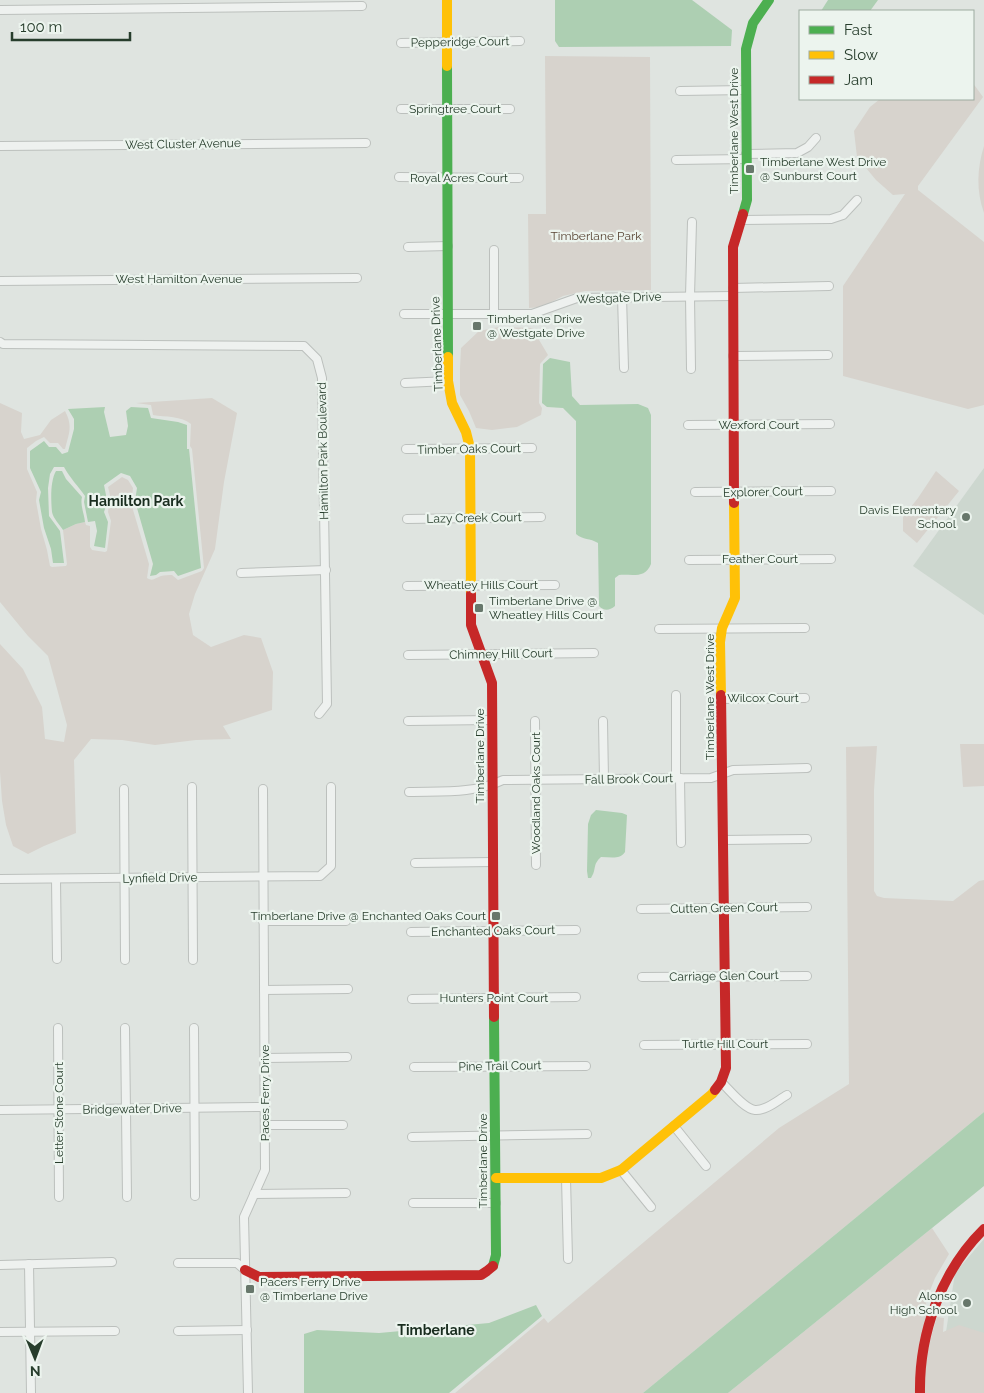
<svg xmlns="http://www.w3.org/2000/svg" width="984" height="1393" font-family="Raleway,sans-serif">
<style>
.built{fill:#cdd7cf}
.green{fill:#d7d3cd}
.water{fill:#adcfb2}
.lines{fill:none;stroke-linecap:round;stroke-linejoin:round}
.street-casing{stroke:#bcc0bd;stroke-width:10}
.street{stroke:#eef1ef;stroke-width:8}
.fast{stroke:#4caf50;stroke-width:10}
.slow{stroke:#ffc107;stroke-width:10}
.jam{stroke:#c62828;stroke-width:10}
.poi-dot{fill:#67776b;stroke:#ecf4ee;stroke-width:2}
.labels{text-anchor:middle;dominant-baseline:central;stroke-width:4.5;stroke-linejoin:round;paint-order:stroke}
.street-label{font-size:12px;fill:#273d2c;stroke:#ecf4ee}
.poi-label{font-size:12px;fill:#273d2c;stroke:#ecf4ee;text-anchor:start}
.park-label{font-size:12px;fill:#584434;stroke:#ecf4ee}
.neighbourhood-label{font-size:14px;font-weight:bold;fill:#192d1f;stroke:#ecf4ee}
</style>
<rect width="100%" height="100%" fill="#dfe4e0"/>
<g class="built">
<polygon points="984,468 984,615 913,566"/>
<polygon points="984,1239 984,1339 946,1332 955,1273"/>
</g>
<g class="green">
<polygon points="545,56 650,57 651,290 585,291 563,296 542,307 529,308 528,214 546,214"/>
<polygon points="973,84 975,86 983,97 918,186 918,190 984,242 984,405 968,409 843,376 843,286 905,194 893,195 876,180 857,157 854,131 870,107 880,99 973,99"/>
<path d="M984,146V213C976,191 977,168 984,146Z"/>
<polygon points="499,327 532,328 548,355 540,364 539,403 542,408 541,415 517,427 492,430 476,428 469,411 460,395 460,368 461,348 479,331"/>
<path d="M212,398L237,413L224,482L215,549L195,594L189,614L193,635L211,647L244,635L261,638L273,672L272,710L223,726L231,739L196,740L155,745L122,740L91,739L74,760L76,833L44,846L28,854L13,846L6,825L2,801L0,772V644L23,669L42,707L45,739L64,742L67,725L48,656L28,636L0,602V403L22,413L21,432L24,439L40,435L51,420L65,411C73,426 69,433 65,449H63L58,443H50L44,437L36,441L27,448V469L37,492L36,501L41,529L47,550L50,566L52,567L66,566L67,564L63,530L76,524L85,522L86,525L90,526V547L92,550L105,552L107,551L111,521L108,512L110,495L108,487L122,477L128,480L133,488L131,503L149,564L147,578C153,582 155,578 161,576C164,575 169,575 172,575L178,580L202,571L204,568L192,449L190,446L191,424C182,416 165,417 153,415L151,405L136,403Z"/>
<polygon points="936,471 959,491 917,543 903,531 903,517 918,498"/>
<polygon points="960,744 984,744 984,786 963,787"/>
<polygon points="877,746 874,790 874,891 877,896 884,898 953,901 979,881 984,880 984,1112 643,1393 455,1393 544,1318 548,1323 779,1128 849,1084 846,747"/>
<polygon points="932,1228 949,1254 935,1278 929,1293 923,1315 928,1316 916,1393 728,1393"/>
<path d="M937,1317L944,1318L943,1332L959,1325L984,1333V1393H924C924,1366 929,1342 937,1317Z"/>
</g>
<g class="water">
<polygon points="555,0 692,0 732,30 731,46 559,47 555,41"/>
<polygon points="828,0 878,0 870,11 821,11"/>
<path d="M550,358L570,362L572,396L580,405L638,404L648,408L651,415V564C645,579 633,574 619,575L615,578V606C609,611 604,611 599,606L598,543C590,538 583,540 576,534V421L563,408L547,407L542,403L543,364Z"/>
<path d="M105,407L104,412L110,437L126,435L128,426L126,411L131,407L148,408L151,418L178,422L187,425V449H189L201,568L178,576L174,571L160,572L156,575L150,576L153,564L135,501L137,488L130,476L121,473L104,485L106,495L105,499L106,506L104,512L108,522L105,548L94,546L97,531L95,521L88,522L84,502L85,496C78,486 70,478 64,467H54L50,474L48,488L49,516L60,531L64,563H53L51,549L44,528L39,500L41,492L30,468V451L44,441L49,447H56L62,454L68,452L74,429V419L68,409Z"/>
<path d="M56,471H62L66,479L82,497C80,505 84,513 85,522L76,524L63,530C60,525 53,518 52,512C51,501 50,481 56,471Z"/>
<path d="M596,810L622,813L627,815L625,852C620,860 610,857 601,857C592,865 597,869 591,878H588L587,871L588,824L591,815Z"/>
<polygon points="984,1112 984,1186 728,1393 643,1393"/>
<polygon points="536,1305 542,1316 449,1393 304,1393 304,1334 317,1330 379,1333 489,1323"/>
</g>
<g class="lines">
<defs>
<g id="street">
<polyline points="0,10 362,6"/>
<polyline points="401,43 520,41"/>
<polyline points="680,91 746,90"/>
<polyline points="401,109 510,109"/>
<polyline points="0,146 366,143"/>
<polyline points="746,154 797,153 808,147 816,138"/>
<polyline points="676,160 746,159"/>
<polyline points="399,177 519,178"/>
<polyline points="742,220 831,219 843,215 857,200"/>
<polyline points="408,247 448,246"/>
<polyline points="494,250 494,314"/>
<polyline points="0,281 357,278"/>
<polyline points="733,288 829,286"/>
<polyline points="622,296 624,368"/>
<polyline points="404,314 532,314 577,298 733,296"/>
<polyline points="0,342 3,344 304,346 317,359 322,378 327,704 319,714"/>
<polyline points="733,356 828,355"/>
<polyline points="691,369 690,296 692,222"/>
<polyline points="405,383 448,381"/>
<polyline points="688,425 830,424"/>
<polyline points="406,449 532,448"/>
<polyline points="695,492 831,491"/>
<polyline points="407,519 541,517"/>
<polyline points="689,560 831,559"/>
<polyline points="241,573 326,570"/>
<polyline points="407,586 555,585"/>
<polyline points="659,629 805,628"/>
<polyline points="408,655 594,653"/>
<polyline points="676,695 676,778"/>
<polyline points="721,699 805,698"/>
<polyline points="408,721 492,720"/>
<polyline points="535,721 536,865"/>
<polyline points="603,721 604,779"/>
<polyline points="680,778 681,843"/>
<polyline points="192,787 193,960"/>
<polyline points="124,789 125,960"/>
<path d="M409,792C441,791 474,794 503,780L711,778L733,770L807,768"/>
<polyline points="723,840 807,839"/>
<polyline points="415,863 493,862"/>
<polyline points="0,879 320,876 331,866 331,787"/>
<polyline points="56,879 57,959"/>
<polyline points="641,909 807,907"/>
<polyline points="263,921 346,921"/>
<polyline points="411,932 576,930"/>
<polyline points="642,977 807,976"/>
<polyline points="264,990 348,989"/>
<polyline points="412,999 576,997"/>
<polyline points="58,1028 59,1197"/>
<polyline points="125,1028 127,1197"/>
<polyline points="194,1028 195,1196"/>
<polyline points="644,1045 807,1044"/>
<polyline points="265,1058 347,1057"/>
<polyline points="414,1067 586,1066"/>
<path d="M721,1082C729,1089 744,1109 755,1110C766,1111 778,1100 787,1095"/>
<polyline points="0,1110 265,1107"/>
<polyline points="265,1125 343,1125"/>
<polyline points="674,1126 706,1166"/>
<polyline points="412,1137 587,1134"/>
<polyline points="621,1170 651,1207"/>
<polyline points="566,1178 568,1259"/>
<polyline points="254,1194 346,1193"/>
<polyline points="413,1203 496,1203"/>
<polyline points="178,1263 237,1263 245,1270"/>
<polyline points="29,1264 31,1393"/>
<polyline points="0,1265 112,1262"/>
<polyline points="178,1331 247,1330"/>
<polyline points="0,1332 115,1331"/>
<polyline points="248,1393 244,1217 265,1170 263,789"/>
</g>
</defs>
<use href="#street" class="street-casing"/>
<use href="#street" class="street"/>
<g class="fast">
<polyline points="447,66 448,357"/>
<polyline points="743,214 747,200 746,49 753,23 769,0"/>
<polyline points="493,1266 496,1255 494,1017"/>
</g>
<g class="slow">
<polyline points="447,0 447,66"/>
<polyline points="448,357 448,381 452,403 466,432 470,448 471,594"/>
<polyline points="721,695 720,642 722,628 735,598 734,503"/>
<polyline points="496,1178 601,1178 621,1170 712,1094 715,1090"/>
</g>
<g class="jam">
<polyline points="734,503 733,247 743,214"/>
<polyline points="471,594 471,625 492,683 494,1017"/>
<polyline points="715,1090 721,1082 726,1068 721,695"/>
<polyline points="245,1270 259,1277 481,1275 487,1271 493,1266"/>
<path d="M920,1393C919,1334 941,1271 984,1229"/>
</g>
</g>
<g class="poi-dot">
<rect x="745" y="164" width="10" height="10" rx="2.5"/>
<rect x="472" y="321" width="10" height="10" rx="2.5"/>
<circle cx="966" cy="517" r="5"/>
<rect x="474" y="603" width="10" height="10" rx="2.5"/>
<rect x="491" y="911" width="10" height="10" rx="2.5"/>
<rect x="245" y="1284" width="10" height="10" rx="2.5"/>
<circle cx="967" cy="1303" r="5"/>
</g>
<g class="labels">
<g class="street-label">
<text transform="translate(460 42) rotate(-1)">Pepperidge Court</text>
<text x="455" y="109">Springtree Court</text>
<text transform="translate(734 131) rotate(-90)">Timberlane West Drive</text>
<text transform="translate(183 144) rotate(-1)">West Cluster Avenue</text>
<text x="459" y="178">Royal Acres Court</text>
<text x="179" y="279">West Hamilton Avenue</text>
<text transform="translate(619 298) rotate(-2)">Westgate Drive</text>
<text transform="translate(437 344) rotate(-92)">Timberlane Drive</text>
<text x="759" y="425">Wexford Court</text>
<text transform="translate(469 449) rotate(-1)">Timber Oaks Court</text>
<text transform="translate(323 451) rotate(-91)">Hamilton Park Boulevard</text>
<text transform="translate(763 492) rotate(-1)">Explorer Court</text>
<text transform="translate(474 518) rotate(-1)">Lazy Creek Court</text>
<text x="760" y="559">Feather Court</text>
<text x="481" y="585">Wheatley Hills Court</text>
<text transform="translate(501 654) rotate(-1)">Chimney Hill Court</text>
<text transform="translate(710 697) rotate(-90)">Timberlane West Drive</text>
<text x="763" y="698">Wilcox Court</text>
<text transform="translate(480 756) rotate(-90)">Timberlane Drive</text>
<text transform="translate(629 779) rotate(-1)">Fall Brook Court</text>
<text transform="translate(536 793) rotate(-90)">Woodland Oaks Court</text>
<text transform="translate(160 878) rotate(-1)">Lynfield Drive</text>
<text transform="translate(724 908) rotate(-1)">Cutten Green Court</text>
<text transform="translate(493 931) rotate(-1)">Enchanted Oaks Court</text>
<text transform="translate(724 976) rotate(-1)">Carriage Glen Court</text>
<text x="494" y="998">Hunters Point Court</text>
<text x="725" y="1044">Turtle Hill Court</text>
<text transform="translate(500 1066) rotate(-1)">Pine Trail Court</text>
<text transform="translate(265 1093) rotate(-90)">Paces Ferry Drive</text>
<text transform="translate(132 1109) rotate(-1)">Bridgewater Drive</text>
<text transform="translate(59 1113) rotate(-90)">Letter Stone Court</text>
<text transform="translate(483 1161) rotate(-90)">Timberlane Drive</text>
</g>
<g class="poi-label">
<text x="760" y="162">Timberlane West Drive<tspan x="760" dy="14">@ Sunburst Court</tspan></text>
<text x="487" y="319">Timberlane Drive<tspan x="487" dy="14">@ Westgate Drive</tspan></text>
<text x="956" y="510" text-anchor="end">Davis Elementary<tspan x="956" dy="14">School</tspan></text>
<text x="489" y="601">Timberlane Drive @<tspan x="489" dy="14">Wheatley Hills Court</tspan></text>
<text x="486" y="916" text-anchor="end">Timberlane Drive @ Enchanted Oaks Court</text>
<text x="260" y="1282">Pacers Ferry Drive<tspan x="260" dy="14">@ Timberlane Drive</tspan></text>
<text x="957" y="1296" text-anchor="end">Alonso<tspan x="957" dy="14">High School</tspan></text>
</g>
<g class="park-label">
<text x="596" y="236">Timberlane Park</text>
</g>
<g class="neighbourhood-label">
<text x="136" y="501">Hamilton Park</text>
<text x="436" y="1330">Timberlane</text>
</g>
</g>
<rect x="799" y="10" width="175" height="90" fill="#ecf4ee" stroke="#9daba0"/>
<rect x="809" y="26" width="25" height="8" fill="#4caf50" stroke="#9daba0"/>
<text x="844" y="35" font-size="15" fill="#273d2c">Fast</text>
<rect x="809" y="51" width="25" height="8" fill="#ffc107" stroke="#9daba0"/>
<text x="844" y="60" font-size="15" fill="#273d2c">Slow</text>
<rect x="809" y="76" width="25" height="8" fill="#c62828" stroke="#9daba0"/>
<text x="844" y="85" font-size="15" fill="#273d2c">Jam</text>
<g transform="translate(35 1358) rotate(179)" stroke="#ecf4ee" stroke-width="4" paint-order="stroke">
<path d="M0-4L9 19L0 12L-9 19Z" fill="#273d2c"/>
<text y="-8" font-size="14" font-weight="bold" text-anchor="middle" fill="#273d2c">N</text>
</g>
<path d="M12 32v8h118v-8" fill="none" stroke="#273d2c" stroke-width="2.5"/>
<text x="20" y="32" font-size="15" fill="#273d2c" stroke="#ecf4ee" stroke-width="4" paint-order="stroke">100 m</text>
</svg>
